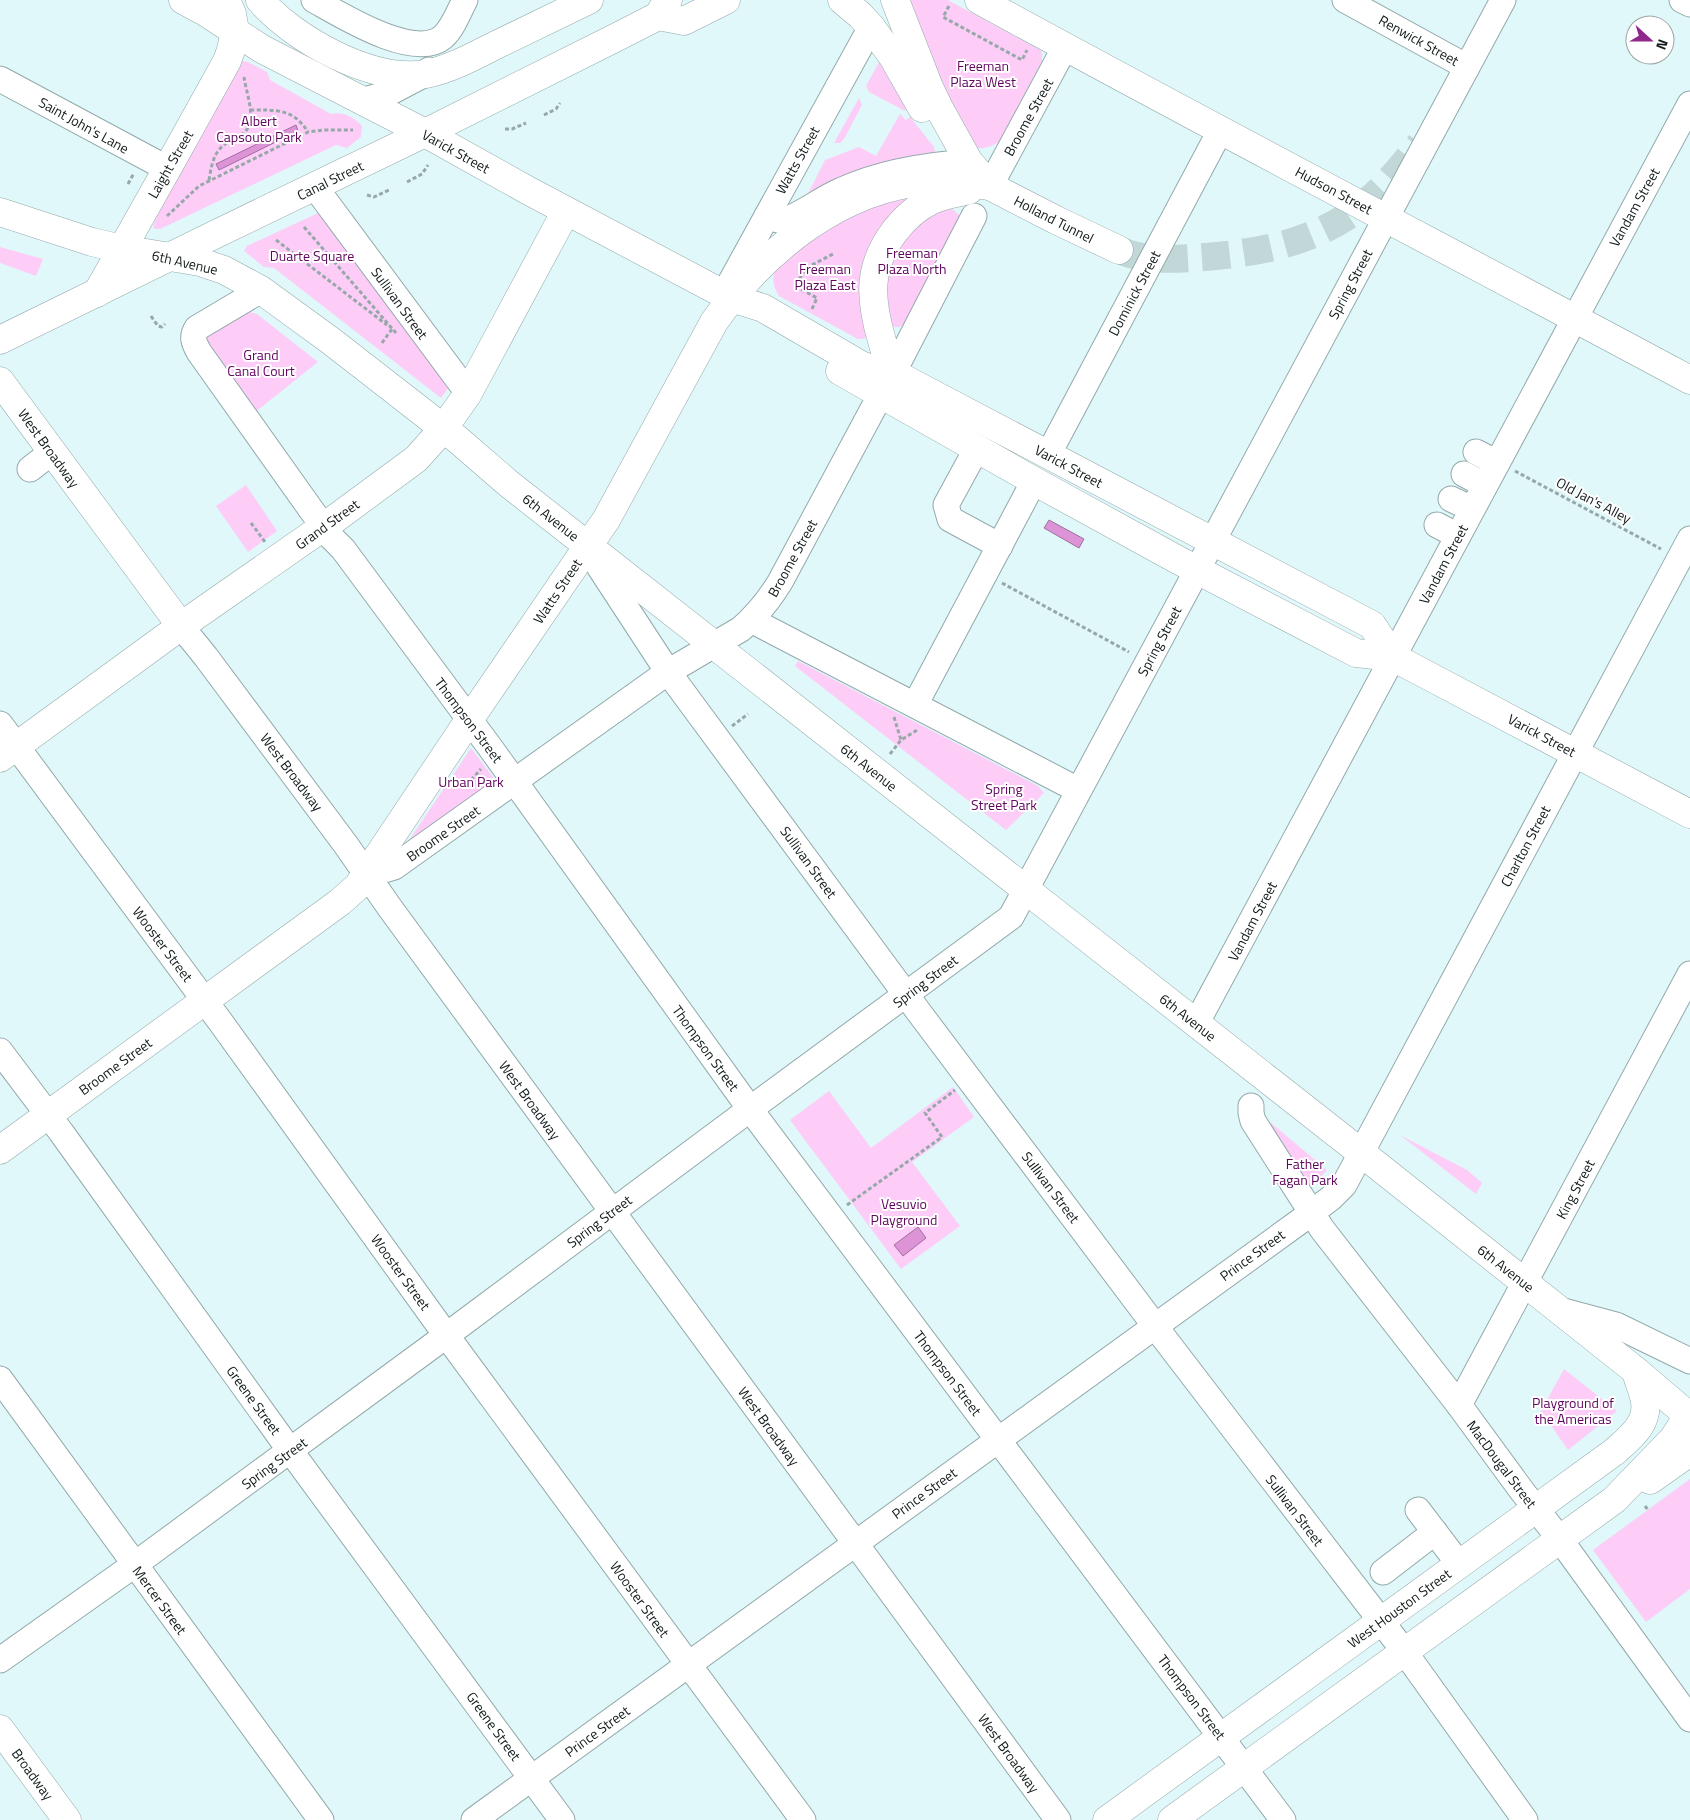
<svg xmlns="http://www.w3.org/2000/svg" width="1690" height="1820" font-family="'Titillium Web',sans-serif">
<style>
.green{fill:#fdcdf8}
.water{fill:#dc94d6;stroke:#9f6f9e}
.lines{fill:none;stroke-linecap:round;stroke-linejoin:round}
.highway-tunnel{stroke:#c1d7d8;stroke-width:28;stroke-dasharray:28 14;stroke-linecap:butt}
.minor-casing{stroke:#93a9ab;stroke-width:27}
.major-casing{stroke:#93a9ab;stroke-width:29}
.highway-casing{stroke:#93a9ab;stroke-width:29}
.path{stroke:#96a8a9;stroke-width:3;stroke-dasharray:4 2.5;stroke-linecap:butt}
.minor{stroke:#fff;stroke-width:25}
.major{stroke:#fff;stroke-width:28}
.highway{stroke:#fff;stroke-width:28}
.labels{text-anchor:middle;dominant-baseline:central;stroke-width:4;stroke-linejoin:round;paint-order:stroke}
.street-label{font-size:14px;fill:#11191a;stroke:#fff}
.park-label{font-size:14px;fill:#60055e;stroke:#fff}
</style>
<rect width="100%" height="100%" fill="#e0f8f9"/>
<g class="green">
<path d="M907,0H948L1040,50L1042,53V61L999,142C987,149 980,150 968,145Z"/>
<path d="M243,61L248,62L267,72L270,80L331,114C343,111 354,117 362,126L361,137L347,148L336,145L160,229H155L153,227L156,218L237,67Z"/>
<polygon points="879,62 906,109 905,111 869,92 866,86"/>
<polygon points="859,98 862,105 844,139 840,143 834,143"/>
<polygon points="900,114 906,120 910,117 934,147 936,159 817,198 808,194 825,160 859,147 876,156"/>
<path d="M915,190L901,216L867,336L864,339H858L779,296C773,286 771,278 777,267L838,219Z"/>
<polygon points="949,206 961,217 904,324 900,327 894,327 888,319 885,274 910,225"/>
<polygon points="318,213 322,213 449,387 441,398 274,268 264,267 244,251 247,246"/>
<polygon points="0,247 43,259 36,276 0,263"/>
<polygon points="250,312 257,314 318,362 254,413 207,349 205,335"/>
<polygon points="246,485 277,531 248,552 216,506"/>
<polygon points="798,661 1038,786 1044,793 1006,830 795,666"/>
<polygon points="471,748 498,784 413,842 410,839"/>
<polygon points="953,1087 974,1117 912,1162 960,1226 901,1269 790,1120 829,1091 871,1148"/>
<polygon points="1251,1106 1327,1170 1303,1198"/>
<polygon points="1400,1135 1467,1170 1482,1183 1476,1194"/>
<polygon points="1564,1369 1617,1411 1568,1450 1541,1411"/>
<polygon points="1690,1479 1690,1589 1646,1622 1593,1550"/>
</g>
<g class="water">
<polygon points="296,125 298,131 219,170 216,164"/>
<polygon points="1049,520 1084,539 1079,548 1044,528"/>
<polygon points="918,1227 926,1238 903,1256 894,1245"/>
</g>
<g class="lines">
<path class="highway-tunnel" d="M1119,250C1146,262 1176,259 1205,257C1266,252 1321,241 1369,200C1388,184 1404,163 1420,144"/>
<defs>
<g id="minor">
<path d="M314,0C341,15 414,61 443,37C453,28 459,11 465,0"/>
<polyline points="1345,0 1467,67"/>
<polyline points="1682,0 1690,4"/>
<polyline points="0,79 168,169"/>
<polyline points="361,101 389,93 425,74 429,70"/>
<polyline points="990,186 1065,47"/>
<polyline points="315,187 468,393"/>
<path d="M767,216L778,220L788,219C807,211 823,198 842,190C882,172 926,165 969,162"/>
<path d="M261,290L197,328C191,337 194,343 199,352L312,511L332,538L343,549L492,750L750,1109L1283,1820"/>
<polyline points="724,294 871,27"/>
<polyline points="893,373 974,216"/>
<polyline points="977,448 946,505 950,519 1000,546"/>
<polyline points="1476,452 1497,463"/>
<polyline points="1048,455 1220,131"/>
<polyline points="30,469 52,452"/>
<polyline points="1464,474 1485,485"/>
<polyline points="1451,499 1472,509"/>
<polyline points="1437,525 1458,536"/>
<polyline points="591,550 600,568 668,672 918,1011 1164,1338 1404,1651 1525,1820"/>
<polyline points="751,620 1078,790"/>
<polyline points="181,626 206,657 346,845 390,908 1058,1820"/>
<polyline points="915,705 1034,481"/>
<polyline points="0,724 222,1024 438,1324 803,1820"/>
<path d="M367,875L394,867L668,672L741,629C757,615 769,600 780,582L881,394"/>
<polyline points="1196,1024 1690,104"/>
<polyline points="0,1051 61,1132 281,1438 562,1820"/>
<polyline points="1251,1106 1251,1113 1253,1121 1322,1229 1459,1405 1522,1491 1559,1538 1690,1719"/>
<polyline points="1560,1310 1616,1325 1690,1361"/>
<polyline points="0,1379 321,1820"/>
<polyline points="1459,1405 1690,974"/>
<polyline points="1418,1510 1459,1564"/>
<polyline points="1383,1572 1435,1532"/>
<polyline points="0,1660 134,1565 447,1335 738,1118 1011,917 1503,0"/>
<polyline points="474,1820 1299,1222 1331,1198 1344,1185 1690,539"/>
</g>
<g id="major">
<polyline points="183,0 207,13 262,49 425,133 529,191 731,298 763,308 861,365 874,370 893,373 1372,625 1393,657"/>
<polyline points="842,0 860,15 871,27"/>
<path d="M979,0C1215,129 1453,253 1690,380"/>
<polyline points="658,16 684,21 726,0"/>
<path d="M97,293C141,216 184,139 227,61L231,50L235,31"/>
<polyline points="0,340 214,235 425,133 615,38 658,16 668,0"/>
<polyline points="840,371 1034,481 1178,560 1356,653 1393,657 1690,814"/>
<polyline points="0,381 181,626"/>
<polyline points="0,758 181,626 336,518 416,459 443,429 467,395 566,211"/>
<polyline points="0,1150 340,902 358,886 469,720 588,546 1378,1166 1636,1371 1690,1417"/>
<polyline points="1650,1480 1690,1452"/>
<polyline points="0,1729 67,1820"/>
<path d="M1107,1820L1614,1452C1631,1437 1651,1422 1644,1397C1642,1388 1638,1380 1636,1371"/>
<polyline points="1172,1820 1614,1500 1673,1439 1690,1413"/>
</g>
<g id="highway">
<polyline points="226,0 232,14 235,31"/>
<path d="M260,0C293,39 372,83 426,74C451,69 474,56 496,45C527,30 558,15 589,0"/>
<polyline points="895,0 929,87 939,108 969,162 990,186 1056,220 1119,250"/>
<polyline points="871,27 893,57 922,108"/>
<path d="M0,212L92,242L122,249L200,262L224,270L261,290L331,341L457,439L509,484L588,546L606,520L714,322C763,251 841,187 930,181C949,179 970,184 990,186"/>
<path d="M893,373C888,363 885,352 882,341C870,300 867,268 894,232C904,219 917,207 932,200C944,195 957,193 969,190"/>
</g>
</defs>
<use href="#minor" class="minor-casing"/>
<use href="#major" class="major-casing"/>
<use href="#highway" class="highway-casing"/>
<g class="path">
<polyline points="949,6 943,17 1022,60 1027,50"/>
<path d="M250,110C275,110 293,108 308,132"/>
<polyline points="544,115 556,109 560,103"/>
<polyline points="505,129 512,129 526,123"/>
<path d="M209,180C211,168 213,153 224,145C233,137 246,137 250,123C253,109 246,91 244,77"/>
<polyline points="407,182 422,174 428,165"/>
<polyline points="128,184 134,173"/>
<polyline points="367,195 374,197 389,190"/>
<polyline points="167,216 199,186 308,132 323,130 353,130"/>
<polyline points="304,227 396,333"/>
<polyline points="276,240 387,325"/>
<polyline points="812,309 817,298 795,286 806,268 835,253"/>
<polyline points="151,316 158,326 162,327 165,324"/>
<polyline points="382,343 392,329"/>
<polyline points="1515,471 1661,549"/>
<polyline points="251,523 265,542"/>
<polyline points="1002,583 1129,652"/>
<polyline points="894,717 901,740"/>
<polyline points="732,726 748,714"/>
<polyline points="890,754 901,740 919,729"/>
<polyline points="471,780 481,769"/>
<polyline points="847,1205 942,1137 925,1113 955,1090"/>
<polyline points="1645,1506 1648,1510"/>
</g>
<use href="#minor" class="minor"/>
<use href="#major" class="major"/>
<use href="#highway" class="highway"/>
</g>
<g class="labels">
<g class="street-label">
<text transform="translate(1419 40) rotate(29)">Renwick Street</text>
<text transform="translate(1028 117) rotate(-61)">Broome Street</text>
<text transform="translate(84 125) rotate(29)">Saint John's Lane</text>
<text transform="translate(456 151) rotate(29)">Varick Street</text>
<text transform="translate(797 160) rotate(-61)">Watts Street</text>
<text transform="translate(170 164) rotate(-60)">Laight Street</text>
<text transform="translate(330 180) rotate(-26)">Canal Street</text>
<text transform="translate(1334 190) rotate(28)">Hudson Street</text>
<text transform="translate(1634 207) rotate(-61)">Vandam Street</text>
<text transform="translate(1054 219) rotate(27)">Holland Tunnel</text>
<text transform="translate(185 262) rotate(13)">6th Avenue</text>
<text transform="translate(1350 284) rotate(-62)">Spring Street</text>
<text transform="translate(1134 293) rotate(-62)">Dominick Street</text>
<text transform="translate(400 303) rotate(54)">Sullivan Street</text>
<text transform="translate(49 448) rotate(54)">West Broadway</text>
<text transform="translate(1069 466) rotate(28)">Varick Street</text>
<text transform="translate(1594 500) rotate(28)">Old Jan's Alley</text>
<text transform="translate(551 517) rotate(38)">6th Avenue</text>
<text transform="translate(327 524) rotate(-36)">Grand Street</text>
<text transform="translate(792 558) rotate(-61)">Broome Street</text>
<text transform="translate(1443 564) rotate(-62)">Vandam Street</text>
<text transform="translate(557 591) rotate(-56)">Watts Street</text>
<text transform="translate(1159 641) rotate(-62)">Spring Street</text>
<text transform="translate(469 720) rotate(53)">Thompson Street</text>
<text transform="translate(1542 735) rotate(28)">Varick Street</text>
<text transform="translate(869 767) rotate(38)">6th Avenue</text>
<text transform="translate(292 772) rotate(53)">West Broadway</text>
<text transform="translate(443 833) rotate(-35)">Broome Street</text>
<text transform="translate(1525 846) rotate(-62)">Charlton Street</text>
<text transform="translate(809 862) rotate(54)">Sullivan Street</text>
<text transform="translate(1252 921) rotate(-62)">Vandam Street</text>
<text transform="translate(163 944) rotate(53)">Wooster Street</text>
<text transform="translate(925 981) rotate(-37)">Spring Street</text>
<text transform="translate(1188 1017) rotate(38)">6th Avenue</text>
<text transform="translate(706 1048) rotate(54)">Thompson Street</text>
<text transform="translate(115 1066) rotate(-36)">Broome Street</text>
<text transform="translate(530 1100) rotate(54)">West Broadway</text>
<text transform="translate(1051 1187) rotate(53)">Sullivan Street</text>
<text transform="translate(1575 1189) rotate(-62)">King Street</text>
<text transform="translate(599 1221) rotate(-37)">Spring Street</text>
<text transform="translate(1252 1255) rotate(-36)">Prince Street</text>
<text transform="translate(1506 1268) rotate(38)">6th Avenue</text>
<text transform="translate(401 1272) rotate(54)">Wooster Street</text>
<text transform="translate(948 1373) rotate(53)">Thompson Street</text>
<text transform="translate(254 1400) rotate(54)">Greene Street</text>
<text transform="translate(769 1426) rotate(54)">West Broadway</text>
<text transform="translate(274 1463) rotate(-36)">Spring Street</text>
<text transform="translate(1502 1464) rotate(53)">MacDougal Street</text>
<text transform="translate(924 1493) rotate(-36)">Prince Street</text>
<text transform="translate(1295 1510) rotate(53)">Sullivan Street</text>
<text transform="translate(640 1599) rotate(54)">Wooster Street</text>
<text transform="translate(160 1600) rotate(54)">Mercer Street</text>
<text transform="translate(1399 1608) rotate(-36)">West Houston Street</text>
<text transform="translate(1192 1697) rotate(53)">Thompson Street</text>
<text transform="translate(494 1726) rotate(54)">Greene Street</text>
<text transform="translate(597 1731) rotate(-36)">Prince Street</text>
<text transform="translate(1009 1753) rotate(54)">West Broadway</text>
<text transform="translate(33 1774) rotate(54)">Broadway</text>
</g>
<g class="park-label">
<text x="983" y="65">Freeman<tspan x="983" dy="16">Plaza West</tspan></text>
<text x="259" y="120">Albert<tspan x="259" dy="16">Capsouto Park</tspan></text>
<text x="912" y="252">Freeman<tspan x="912" dy="16">Plaza North</tspan></text>
<text x="312" y="255">Duarte Square</text>
<text x="825" y="268">Freeman<tspan x="825" dy="16">Plaza East</tspan></text>
<text x="261" y="354">Grand<tspan x="261" dy="16">Canal Court</tspan></text>
<text x="471" y="781">Urban Park</text>
<text x="1004" y="788">Spring<tspan x="1004" dy="16">Street Park</tspan></text>
<text x="1305" y="1163">Father<tspan x="1305" dy="16">Fagan Park</tspan></text>
<text x="904" y="1203">Vesuvio<tspan x="904" dy="16">Playground</tspan></text>
<text x="1573" y="1402">Playground of<tspan x="1573" dy="16">the Americas</tspan></text>
</g>
</g>
<g transform="translate(1650 40) rotate(111)"><circle r="24" fill="#ffffff" stroke="#a0a3a3"/>
<path d="M0-4L9 19L0 12L-9 19Z" fill="#90288c"/>
<text y="-8" font-size="14" font-weight="bold" text-anchor="middle" fill="#11191a">N</text>
</g>
</svg>
